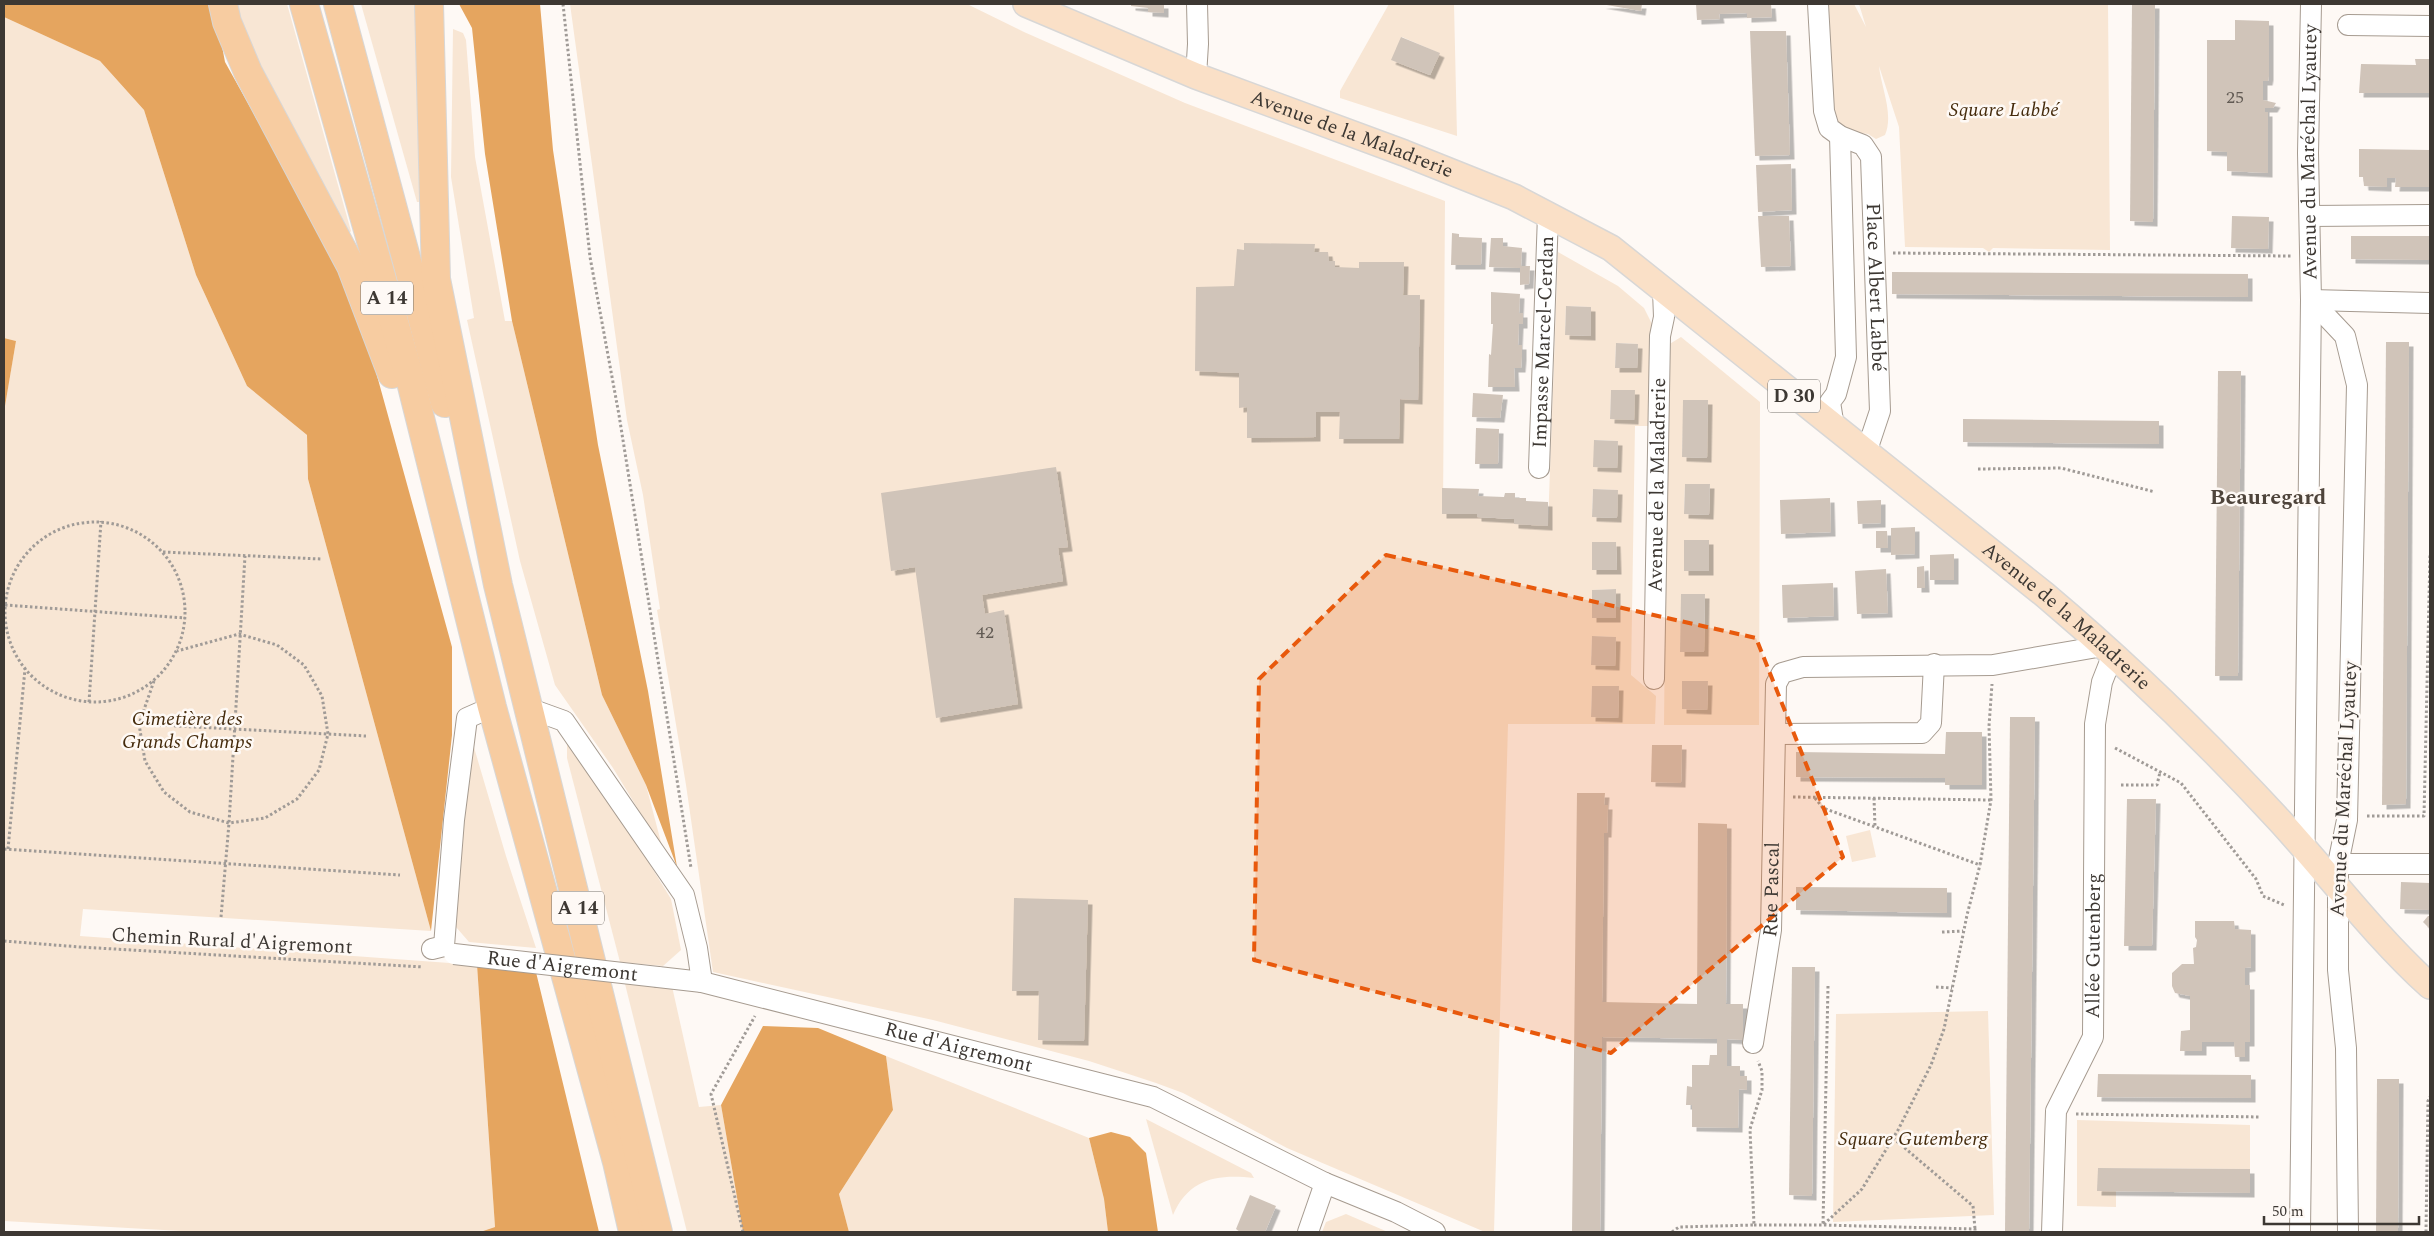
<svg xmlns="http://www.w3.org/2000/svg" width="2434" height="1236" font-family="Spectral,serif">
<style>
.green{fill:#f8e6d4;fill-rule:evenodd}
.forest{fill:#e5a55f}
.building{fill:#d0c4b9;filter:url(#shadow)}
.lines{fill:none;stroke-linecap:round;stroke-linejoin:round}
.minor-casing{stroke:#a69b90;stroke-width:22}
.major-casing{stroke:#d8d7d6;stroke-width:28}
.highway-casing{stroke:#d8d7d6;stroke-width:30}
.path{stroke:#a09b97;stroke-width:3;stroke-dasharray:2.5 2.5;stroke-linecap:butt}
.minor{stroke:#fff;stroke-width:20}
.major{stroke:#fae0c7;stroke-width:25}
.highway{stroke:#f7cca1;stroke-width:28}
.minor-bridge-casing{stroke:#a69b90;stroke-width:22;stroke-linecap:butt}
.minor-bridge{stroke:#fff;stroke-width:20}
.marked{fill:#e8590c;fill-opacity:0.2;stroke:#e8590c;stroke-width:4;stroke-dasharray:10 6;stroke-linejoin:round}
.labels{text-anchor:middle;dominant-baseline:central;stroke-width:5;stroke-linejoin:round;paint-order:stroke}
.number-label{font-size:18px;fill:#625b54}
.shield{fill:#fef9f5;stroke:#77726d;stroke-width:1}
.shield-label{font-size:19px;font-weight:bold;fill:#3d3833}
.park-label{font-size:20px;font-style:italic;fill:#452b0c;stroke:#fef9f5}
.street-label{font-size:20px;fill:#3d3833;stroke:#fef9f5}
.quarter-label{font-size:22px;font-weight:bold;fill:#4e443b;stroke:#fef9f5}
</style>
<defs>
<filter id="shadow"><feDropShadow dx="4.5" dy="4.5" stdDeviation="0" flood-color="#0004"/></filter>
</defs>
<rect width="100%" height="100%" fill="#fef9f5"/>
<g class="green">
<polygon points="233,4 287,4 351,231 349,234 249,43"/>
<polygon points="361,4 418,4 419,202 417,202"/>
<path d="M570,4H967L1024,32L1185,103L1445,201L1443,514H1477L1478,517L1514,519V524L1548,525L1558,252L1618,286L1644,308L1652,324L1650,426H1635L1631,675L1656,696L1655,724H1508L1494,1232H1485L1287,1148L1183,1093L1156,1083L1089,1061L933,1020L713,972L686,785L657,610L660,609L643,495L627,420ZM1566,306L1591,307L1590,336L1565,335ZM1616,343L1638,344L1637,368L1615,367ZM1611,390H1635L1610,419V418ZM1594,440L1618,441L1617,467H1594ZM1593,489L1617,490L1616,518L1592,517ZM1616,542L1617,570H1592V543ZM1616,589V617L1592,618V590ZM1592,636L1616,637L1615,666L1591,665ZM1592,686H1619L1618,718L1591,717Z"/>
<path d="M1389,4H1454L1457,136L1340,98V91ZM1402,37L1439,53L1430,75L1392,60Z"/>
<path d="M1827,4H1854L1866,27L1859,4H2108L2110,250L1993,248L1989,252L1983,248L1905,247L1899,127L1879,66C1881,87 1894,114 1885,135L1876,139L1868,134L1846,131L1833,117Z"/>
<polygon points="4,17 100,61 144,110 196,275 247,386 307,435 308,479 431,931 83,909 80,936 477,965 495,1227 480,1232 199,1232 4,1221 4,412 16,341 4,338"/>
<polygon points="453,29 463,33 466,40 475,157 505,321 512,321 602,695 646,785 663,850 613,768 555,685 520,561 467,320 474,318 451,177"/>
<path d="M1681,337L1760,402L1759,725H1664L1668,345ZM1684,400H1708L1706,458L1682,457ZM1685,484H1710L1709,515L1684,514ZM1684,540H1709V571H1684ZM1682,594L1705,595L1704,652H1680ZM1682,681H1708L1707,710L1682,709Z"/>
<polygon points="567,743 641,850 671,899 681,950 663,966 620,962 567,758"/>
<polygon points="473,744 506,856 536,948 469,942 456,927 454,907"/>
<polygon points="1870,830 1876,857 1852,862 1846,836"/>
<polygon points="623,976 671,982 699,1107 721,1105 743,1232 687,1232"/>
<polygon points="1988,1011 1994,1215 1833,1222 1836,1014"/>
<polygon points="886,1056 1089,1138 1104,1199 1108,1232 849,1232 839,1194 893,1110"/>
<path d="M1146,1119L1251,1173L1254,1178C1218,1174 1189,1178 1173,1215Z"/>
<polygon points="2077,1120 2250,1125 2250,1169 2098,1168 2098,1190 2116,1191 2116,1207 2077,1206"/>
<polygon points="1346,1214 1388,1232 1389,1232 1322,1232 1326,1222"/>
</g>
<g class="forest">
<polygon points="4,4 214,4 225,62 355,296 452,647 452,735 431,931 308,479 307,435 247,386 196,275 144,110 100,61 4,17"/>
<polygon points="459,4 540,4 553,150 598,445 648,691 677,867 646,785 602,695 512,321 485,154 472,28"/>
<polygon points="4,338 16,341 4,412"/>
<polygon points="534,964 599,1232 480,1232 495,1227 477,965"/>
<polygon points="763,1026 818,1028 886,1056 893,1110 839,1194 849,1232 743,1232 721,1105"/>
<polygon points="1111,1132 1130,1137 1146,1153 1158,1232 1108,1232 1104,1199 1089,1138"/>
</g>
<g class="building">
<polygon points="1131,4 1164,4 1164,13 1148,12 1148,8 1131,6"/>
<polygon points="1601,4 1642,4 1641,11"/>
<polygon points="1696,4 1771,4 1772,17 1747,18 1747,13 1719,14 1720,19 1697,20"/>
<polygon points="2132,4 2155,4 2153,222 2130,221"/>
<polygon points="2235,20 2269,21 2269,76 2268,81 2263,81 2263,100 2276,103 2273,108 2265,108 2265,112 2268,112 2268,173 2227,171 2227,152 2207,151 2207,40 2235,40"/>
<polygon points="1750,31 1786,31 1790,155 1755,156"/>
<polygon points="1401,37 1440,53 1430,75 1391,60"/>
<polygon points="2415,59 2430,59 2430,93 2359,93 2361,64 2416,65"/>
<polygon points="2359,149 2430,150 2429,187 2395,187 2396,178 2387,178 2387,187 2364,186 2363,177 2359,177"/>
<polygon points="1791,164 1792,210 1758,212 1756,165"/>
<polygon points="1758,216 1789,216 1791,266 1761,267"/>
<polygon points="2232,216 2269,217 2268,249 2231,248"/>
<polygon points="1452,233 1459,234 1459,237 1482,238 1481,265 1451,265"/>
<polygon points="2351,236 2430,236 2430,260 2351,259"/>
<polygon points="1491,238 1503,238 1503,246 1522,248 1521,266 1530,266 1529,284 1520,285 1520,268 1489,267"/>
<polygon points="1244,243 1315,244 1314,252 1328,252 1329,261 1335,261 1335,267 1359,268 1359,262 1404,262 1403,295 1420,295 1418,400 1400,399 1399,439 1339,439 1340,412 1316,412 1316,437 1247,438 1247,407 1239,408 1239,373 1195,371 1196,287 1234,286 1237,249 1244,250"/>
<polygon points="1892,272 2248,274 2248,297 1892,294"/>
<polygon points="1491,292 1520,294 1519,313 1523,313 1523,324 1519,324 1518,345 1522,345 1522,356 1521,368 1514,368 1515,387 1488,387 1489,354 1491,355 1493,324 1491,324"/>
<polygon points="1566,306 1591,307 1591,336 1565,335"/>
<polygon points="2386,342 2409,342 2406,804 2382,805"/>
<polygon points="1616,343 1638,344 1637,368 1615,368"/>
<polygon points="2218,371 2241,371 2238,676 2215,676"/>
<polygon points="1611,390 1635,390 1634,420 1610,419"/>
<polygon points="1473,393 1503,395 1500,418 1472,417"/>
<polygon points="1683,400 1708,400 1707,458 1682,457"/>
<polygon points="1963,419 2159,421 2159,444 1963,442"/>
<polygon points="1476,428 1499,429 1498,464 1475,464"/>
<polygon points="1594,440 1618,441 1617,468 1593,467"/>
<polygon points="1056,467 1068,547 1058,548 1063,581 982,595 985,614 1004,610 1018,704 936,718 915,567 891,571 881,493"/>
<polygon points="1685,484 1710,484 1709,515 1684,514"/>
<polygon points="1442,488 1479,489 1478,496 1504,497 1505,493 1515,493 1515,498 1526,498 1526,501 1548,502 1548,526 1514,524 1514,519 1477,517 1477,514 1442,514"/>
<polygon points="1593,489 1618,490 1617,518 1592,517"/>
<polygon points="1830,498 1831,532 1781,534 1780,500"/>
<polygon points="1881,500 1881,523 1858,524 1857,501"/>
<polygon points="1915,527 1915,554 1891,555 1891,528"/>
<polygon points="1876,531 1887,531 1888,548 1876,548"/>
<rect x="1684" y="540" width="25" height="31"/>
<polygon points="1592,542 1616,542 1617,570 1592,570"/>
<polygon points="1954,554 1954,580 1930,580 1930,555"/>
<polygon points="1924,566 1925,588 1917,588 1917,567"/>
<polygon points="1886,569 1888,613 1857,614 1855,571"/>
<polygon points="1833,583 1834,616 1783,618 1782,585"/>
<polygon points="1616,589 1616,618 1592,618 1592,590"/>
<polygon points="1681,594 1705,594 1704,652 1680,652"/>
<polygon points="1592,636 1616,637 1615,666 1591,665"/>
<polygon points="1682,681 1708,681 1707,710 1682,709"/>
<polygon points="1592,686 1619,686 1618,718 1591,717"/>
<polygon points="2010,717 2035,717 2029,1232 2005,1232"/>
<polygon points="1946,732 1982,732 1982,785 1945,785 1945,778 1796,777 1796,752 1945,754"/>
<polygon points="1652,745 1682,745 1681,783 1651,782"/>
<polygon points="1577,793 1605,793 1604,805 1608,805 1607,833 1604,833 1602,1002 1697,1004 1698,823 1727,824 1726,1004 1743,1004 1743,1040 1727,1039 1727,1066 1740,1066 1740,1076 1747,1076 1747,1090 1739,1089 1738,1128 1692,1127 1692,1105 1686,1105 1687,1086 1692,1087 1692,1065 1709,1065 1710,1055 1717,1055 1717,1039 1602,1037 1600,1232 1572,1232"/>
<polygon points="2127,799 2156,799 2152,946 2124,946"/>
<polygon points="2401,882 2430,883 2430,910 2400,909"/>
<polygon points="1796,887 1947,888 1947,913 1796,910"/>
<polygon points="1014,898 1088,900 1084,1041 1038,1040 1039,991 1012,991"/>
<polygon points="2428,916 2430,916 2430,929 2423,922"/>
<polygon points="2195,921 2234,921 2235,929 2251,930 2251,967 2245,968 2245,985 2250,985 2250,1042 2245,1042 2245,1057 2235,1057 2234,1042 2202,1042 2202,1051 2180,1051 2181,1031 2190,1030 2190,996 2175,993 2172,986 2172,973 2182,964 2194,964 2193,948 2196,947 2197,940 2195,937"/>
<polygon points="1792,967 1815,967 1812,1196 1789,1195"/>
<polygon points="2098,1074 2251,1075 2251,1098 2097,1097"/>
<polygon points="2377,1079 2399,1079 2398,1232 2376,1232"/>
<polygon points="2098,1168 2250,1169 2250,1193 2097,1191"/>
<polygon points="1250,1195 1276,1206 1265,1232 1240,1232 1236,1229"/>
</g>
<g class="lines">
<defs>
<g id="minor">
<path id="s1" d="M1818,4L1824,111L1829,128L1840,136L1863,145L1871,157L1880,411L1866,453"/>
<polyline points="2348,25 2430,26"/>
<polyline points="1196,76 1198,44 1197,4"/>
<polyline points="2310,216 2430,215"/>
<polyline points="2311,300 2345,336 2357,385 2347,820 2338,864 2338,970 2346,1048 2348,1232"/>
<polyline points="2311,300 2430,303"/>
<polyline points="1834,427 1830,402 1836,394 1846,357 1840,136"/>
<path id="s2" d="M1539,468L1548,215"/>
<path id="s3" d="M1654,679L1660,336L1664,317L1663,291"/>
<polyline points="528,708 564,721 684,895 697,948 702,982"/>
<polyline points="1775,734 1922,733 1931,723 1934,664"/>
<polyline points="2338,864 2430,864"/>
<polyline points="432,949 444,946 454,820 467,718 492,707"/>
<path id="s4" d="M658,977L702,982L1153,1097L1325,1183L1396,1212L1435,1232"/>
<path id="s5" d="M1753,1043L1771,930L1776,684L1782,673L1803,667L1993,665L2103,646"/>
<polyline points="1308,1232 1325,1183"/>
<path id="s6" d="M2052,1232L2056,1111L2093,1037L2095,724L2102,682L2113,654"/>
<path id="s7" d="M2300,1232L2311,300L2308,153L2311,4"/>
</g>
<g id="major">
<path id="s8" d="M1026,4L1196,76L1404,153L1514,197L1611,248L2045,595C2128,665 2206,741 2280,821C2330,876 2375,936 2430,986"/>
</g>
<g id="highway">
<polyline points="223,4 227,22 248,72 351,266 392,374"/>
<polyline points="304,4 411,382 492,707 617,1162 633,1232"/>
<polyline points="338,4 445,403"/>
<polyline points="429,4 436,279 498,585 658,1232"/>
</g>
</defs>
<use href="#minor" class="minor-casing"/>
<use href="#major" class="major-casing"/>
<use href="#highway" class="highway-casing"/>
<g class="path">
<polyline points="563,4 590,257 619,415 691,868"/>
<polyline points="1893,253 2292,256"/>
<polyline points="1978,469 2061,468 2155,492"/>
<circle cx="95" cy="612" r="90"/>
<polyline points="163,552 321,559"/>
<polyline points="5,605 185,618"/>
<polyline points="154,681 139,724 145,761 164,792 190,812 229,823 265,818 297,799 319,770 328,734 322,696 304,665 277,645 239,634 177,651"/>
<polyline points="89,702 101,521"/>
<polyline points="139,724 366,736"/>
<polyline points="2115,748 2181,783 2256,879 2263,896 2284,905"/>
<polyline points="2121,785 2157,785 2160,772"/>
<polyline points="1793,797 1991,800"/>
<polyline points="1815,798 1823,808 1980,865 1991,800 1989,726 1992,684"/>
<polyline points="1874,798 1875,827"/>
<polyline points="2367,816 2424,816 2430,555"/>
<polyline points="4,849 400,875"/>
<polyline points="8,849 25,669"/>
<polyline points="221,917 229,823 245,556"/>
<polyline points="1942,932 1963,931"/>
<polyline points="4,941 80,947 423,967"/>
<polyline points="1828,986 1823,1225 1975,1229 1975,1232"/>
<polyline points="1936,987 1952,988"/>
<polyline points="2076,1114 2259,1117"/>
<polyline points="1893,1138 1973,1206 1975,1229"/>
<polyline points="1754,1225 1823,1225 1862,1189 1898,1130 1931,1065 1944,1029 1967,915 1980,865"/>
<polyline points="743,1232 711,1094 755,1016"/>
<polyline points="1672,1232 1679,1227 1754,1225 1750,1129 1762,1090 1762,1071 1758,1061"/>
<polyline points="2426,1232 2428,1101 2430,1097"/>
</g>
<use href="#minor" class="minor"/>
<use href="#major" class="major"/>
<use href="#highway" class="highway"/>
<defs>
<g id="minor-bridge">
<path id="s9" d="M454,954L658,977"/>
</g>
</defs>
<use href="#minor-bridge" class="minor-bridge-casing"/>
<use href="#minor-bridge" class="minor-bridge"/>
</g>
<path class="marked" d="M1386,555L1756,638L1843,857L1611,1053L1254,960L1259,679Z"/>
<g class="labels">
<g class="number-label">
<text x="2235" y="97">25</text>
<text x="985" y="632">42</text>
</g>
<g class="shield">
<rect x="361" y="281.5" width="52" height="33" rx="4"/>
<rect x="1768" y="379.5" width="52" height="33" rx="4"/>
<rect x="552" y="891.5" width="52" height="33" rx="4"/>
</g>
<g class="shield-label">
<text x="387" y="298">A 14</text>
<text x="1794" y="396">D 30</text>
<text x="578" y="908">A 14</text>
</g>
<g class="park-label">
<text x="2004" y="110">Square Labbé</text>
<text x="187" y="719">Cimetière des<tspan x="187" dy="23">Grands Champs</tspan></text>
<text x="1913" y="1139">Square Gutemberg</text>
</g>
<g class="street-label">
<text stroke="none"><textPath href="#s8" startOffset="351">Avenue de la Maladrerie</textPath></text>
<text stroke="none"><textPath href="#s7" startOffset="1080">Avenue du Maréchal Lyautey</textPath></text>
<text stroke="none"><textPath href="#s1" startOffset="308">Place Albert Labbé</textPath></text>
<text stroke="none"><textPath href="#s2" startOffset="126">Impasse Marcel-Cerdan</textPath></text>
<text stroke="none"><textPath href="#s3" startOffset="194">Avenue de la Maladrerie</textPath></text>
<text stroke="none"><textPath href="#s8" startOffset="1220">Avenue de la Maladrerie</textPath></text>
<text transform="translate(2344 789) rotate(-87)">Avenue du Maréchal Lyautey</text>
<text stroke="none"><textPath href="#s5" startOffset="155">Rue Pascal</textPath></text>
<text transform="translate(232 941) rotate(3)">Chemin Rural d'Aigremont</text>
<text stroke="none"><textPath href="#s6" startOffset="295">Allée Gutenberg</textPath></text>
<text stroke="none"><textPath href="#s9" startOffset="109">Rue d'Aigremont</textPath></text>
<text stroke="none"><textPath href="#s4" startOffset="309">Rue d'Aigremont</textPath></text>
</g>
<g class="quarter-label">
<text x="2268" y="497">Beauregard</text>
</g>
</g>
<rect width="2434" height="1236" fill="none" stroke="#3d3833" stroke-width="10"/>
<path d="M2264 1216v8h155v-8" fill="none" stroke="#3d3833" stroke-width="2.5"/>
<text x="2272" y="1216" font-size="15" fill="#3d3833" stroke="#fef9f5" stroke-width="4" paint-order="stroke">50 m</text>
</svg>
